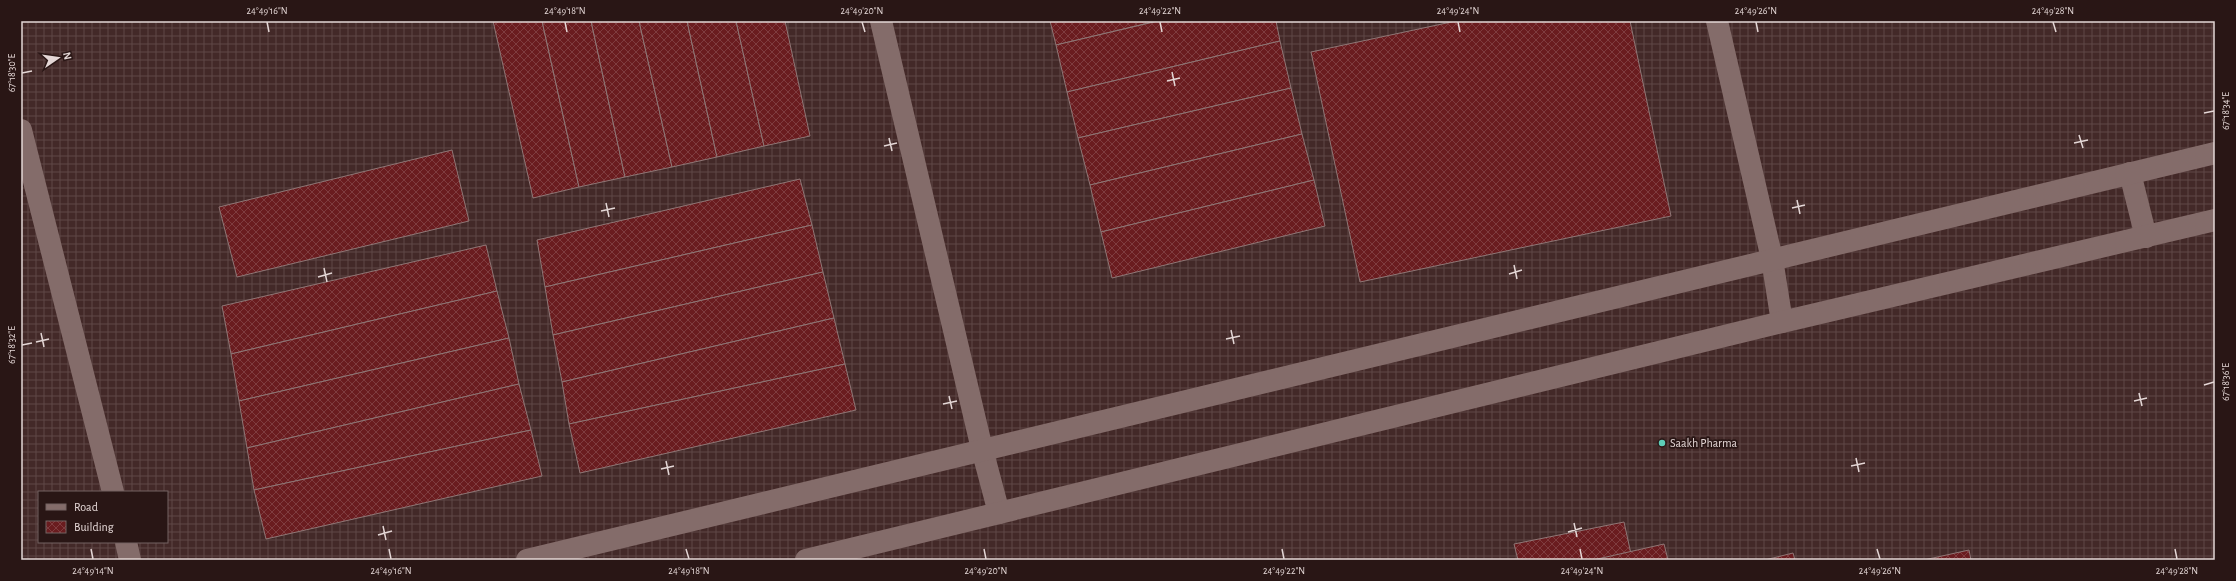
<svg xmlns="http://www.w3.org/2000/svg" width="2236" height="581" font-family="'Alegreya Sans',sans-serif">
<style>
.industrial{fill:url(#industrial-grid);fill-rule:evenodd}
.building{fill:url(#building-cross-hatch);stroke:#8f7776}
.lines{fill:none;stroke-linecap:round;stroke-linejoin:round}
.minor{stroke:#846c6a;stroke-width:22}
.ticks{fill:none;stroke:#e4d7d6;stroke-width:1.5}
.poi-dot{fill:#5eceb8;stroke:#291615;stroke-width:1.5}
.labels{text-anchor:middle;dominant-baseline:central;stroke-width:3.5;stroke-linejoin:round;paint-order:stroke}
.poi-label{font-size:12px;fill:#e4d7d6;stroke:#291615;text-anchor:start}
.neatline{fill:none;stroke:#e4d7d6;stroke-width:1.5}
.ticks-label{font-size:10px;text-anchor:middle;fill:#e4d7d6}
</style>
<defs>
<pattern id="industrial-grid" width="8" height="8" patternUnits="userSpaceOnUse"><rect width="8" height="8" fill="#432928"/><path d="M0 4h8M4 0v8" fill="none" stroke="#5e4746"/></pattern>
<pattern id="building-cross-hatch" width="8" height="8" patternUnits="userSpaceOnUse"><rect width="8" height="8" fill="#6a1c1f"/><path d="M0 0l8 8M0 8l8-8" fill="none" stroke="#7f3c3f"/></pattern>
</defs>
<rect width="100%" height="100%" fill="#33201f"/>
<path class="industrial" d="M21,21H2215V560H21ZM39,492H167V542H39Z"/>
<g class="building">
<polygon points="493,21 542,21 579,187 533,198"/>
<polygon points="542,21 591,21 625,177 579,187"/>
<polygon points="591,21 639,21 672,167 625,177"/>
<polygon points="639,21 687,21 717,157 672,167"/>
<polygon points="687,21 736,21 764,146 717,157"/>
<polygon points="736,21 785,21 810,136 764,146"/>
<polygon points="1050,21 1157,21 1056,45"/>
<polygon points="1158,21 1276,21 1280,41 1067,92 1056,45"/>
<polygon points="1456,21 1630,21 1671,216 1360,282 1311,52"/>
<polygon points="1280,41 1291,88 1078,138 1067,92"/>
<polygon points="1291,88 1302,134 1090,185 1078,138"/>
<polygon points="1302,134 1314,180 1101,232 1090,185"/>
<polygon points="452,150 469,221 237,277 219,207"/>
<polygon points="800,179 812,225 545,287 537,240"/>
<polygon points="1314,180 1325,226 1112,278 1101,232"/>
<polygon points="812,225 823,272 553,335 545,287"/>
<polygon points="486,245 497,291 231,354 222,306"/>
<polygon points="823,272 834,318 562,382 553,335"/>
<polygon points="497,291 509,338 239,401 231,354"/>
<polygon points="834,318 845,364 569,424 562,382"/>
<polygon points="509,338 519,384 247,448 239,401"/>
<polygon points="845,364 856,410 580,473 569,424"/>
<polygon points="519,384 531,430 254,490 247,448"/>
<polygon points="531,430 542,476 266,539 254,490"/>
<polygon points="1624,522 1631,554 1603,560 1518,560 1514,544"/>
<polygon points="1664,544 1668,560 1593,560"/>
<polygon points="1969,550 1971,560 1924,560"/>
<polygon points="1793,553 1795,560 1765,560"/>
</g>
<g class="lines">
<g class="minor">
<polyline points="881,21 982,449 999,513"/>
<polyline points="1717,21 1772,259 1782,322"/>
<polyline points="21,130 113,492"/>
<polyline points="2130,173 2146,237"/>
<polyline points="126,542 130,560"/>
<polyline points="527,560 2215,153"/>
<polyline points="806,560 1782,322 2215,220"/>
</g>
</g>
<path class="ticks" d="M267,22L269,32M565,22L567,32M862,22L865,32M1160,22L1162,32M1458,22L1460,32M1756,22L1758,32M2053,22L2056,32M1172,72L1175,86M22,73L32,71M1167,81L1180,78M2204,113L2214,111M2079,135L2083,148M889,138L892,151M2074,143L2088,140M884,146L897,143M1797,200L1800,214M606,203L609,217M1792,208L1805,205M601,211L615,208M1514,265L1517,279M324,268L327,282M1509,274L1522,270M318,277L332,273M1231,330L1234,344M41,333L44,347M1226,339L1240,336M36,342L49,339M22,345L32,343M2204,385L2214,382M2139,393L2142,406M949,396L952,409M2134,401L2147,398M943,404L957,401M1856,458L1859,472M666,461L669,475M1851,466L1865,463M661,469L674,466M1574,523L1577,537M383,526L386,540M1568,532L1582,528M378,535L392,531M91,549L93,559M389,549L391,559M686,549L689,559M984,549L986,559M1282,549L1284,559M1580,549L1582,559M1877,549L1880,559M2175,549L2177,559"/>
<circle class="poi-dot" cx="1662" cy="443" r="4"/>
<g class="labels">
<g class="poi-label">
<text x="1670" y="443">Saakh Pharma</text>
</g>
</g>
<rect width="2236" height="581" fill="none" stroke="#291615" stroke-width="44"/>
<rect x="38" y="491" width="130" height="52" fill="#291615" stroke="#746362"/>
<rect x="46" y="504" width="20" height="6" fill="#846c6a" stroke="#746362"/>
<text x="74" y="511" font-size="12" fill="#e4d7d6">Road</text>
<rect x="46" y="521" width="20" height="12" fill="url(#building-cross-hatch)" stroke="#746362"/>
<text x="74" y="531" font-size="12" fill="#e4d7d6">Building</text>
<g transform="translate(58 58) rotate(77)" stroke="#291615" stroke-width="3" paint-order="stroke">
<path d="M0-3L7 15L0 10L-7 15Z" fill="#e4d7d6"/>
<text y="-6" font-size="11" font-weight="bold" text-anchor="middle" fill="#e4d7d6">N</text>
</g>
<rect x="22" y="22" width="2192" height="537" class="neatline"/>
<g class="ticks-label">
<text x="267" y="14">24°49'16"N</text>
<text x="565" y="14">24°49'18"N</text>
<text x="862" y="14">24°49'20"N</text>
<text x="1160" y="14">24°49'22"N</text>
<text x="1458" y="14">24°49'24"N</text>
<text x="1756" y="14">24°49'26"N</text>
<text x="2053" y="14">24°49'28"N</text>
<text transform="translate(11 73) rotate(-90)" y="4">67°18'30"E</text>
<text transform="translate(2225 111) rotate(-90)" y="4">67°18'34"E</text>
<text transform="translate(11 345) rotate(-90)" y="4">67°18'32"E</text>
<text transform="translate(2225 382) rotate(-90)" y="4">67°18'36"E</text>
<text x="93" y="574">24°49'14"N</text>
<text x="391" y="574">24°49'16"N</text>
<text x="689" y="574">24°49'18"N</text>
<text x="986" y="574">24°49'20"N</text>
<text x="1284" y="574">24°49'22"N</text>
<text x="1582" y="574">24°49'24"N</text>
<text x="1880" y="574">24°49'26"N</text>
<text x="2177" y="574">24°49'28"N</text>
</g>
</svg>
